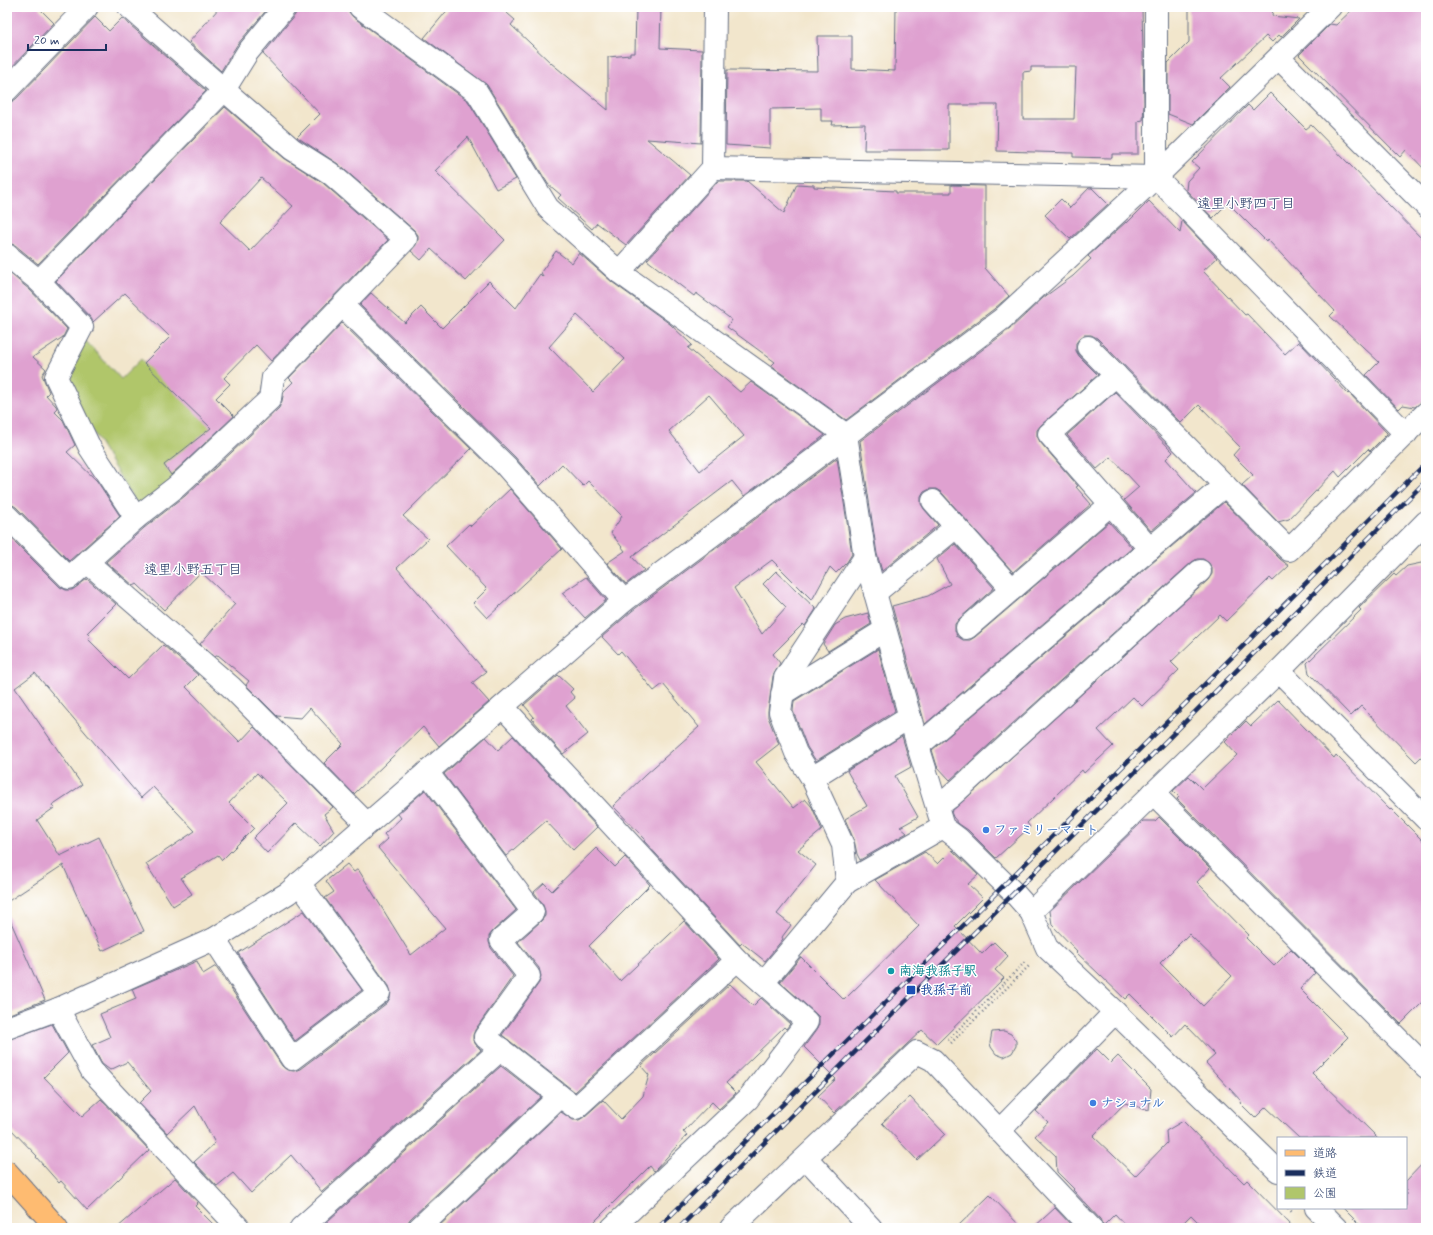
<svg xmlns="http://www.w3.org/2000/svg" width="1433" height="1235" font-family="Mynerve,'Klee One',sans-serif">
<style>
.green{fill:#b0c66b;stroke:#667a64}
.building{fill:#dfa1d0;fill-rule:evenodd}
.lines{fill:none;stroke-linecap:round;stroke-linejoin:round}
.minor-casing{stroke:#666f84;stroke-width:24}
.major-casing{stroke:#666f84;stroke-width:24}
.path{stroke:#666f84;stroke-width:2.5;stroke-dasharray:1 3;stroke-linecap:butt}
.minor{stroke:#fff;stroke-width:22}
.major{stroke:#febb71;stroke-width:22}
.rail-casing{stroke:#1b2f5e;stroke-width:4.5}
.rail{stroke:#fff;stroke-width:3;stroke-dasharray:9;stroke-linecap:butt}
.shop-dot{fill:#3f7fe0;stroke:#fff;stroke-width:1.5}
.culture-dot{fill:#0f9aa8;stroke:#fff;stroke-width:1.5}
.transit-dot{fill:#1a4fb4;stroke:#fff;stroke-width:1.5}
.labels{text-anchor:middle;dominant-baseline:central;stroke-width:3;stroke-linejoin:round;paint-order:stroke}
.shop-label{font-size:13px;font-weight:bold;fill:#366cbe;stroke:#fff;text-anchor:start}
.culture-label{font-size:13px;font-weight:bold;fill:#0d838f;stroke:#fff;text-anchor:start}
.transit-label{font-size:13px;font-weight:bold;fill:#164399;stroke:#fff;text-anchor:start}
.neighbourhood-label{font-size:14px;fill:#1b2f5e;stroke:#fff}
</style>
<rect width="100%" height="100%" fill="#fff"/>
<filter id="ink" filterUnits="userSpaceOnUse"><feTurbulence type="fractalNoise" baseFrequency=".025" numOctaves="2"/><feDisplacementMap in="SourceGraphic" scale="8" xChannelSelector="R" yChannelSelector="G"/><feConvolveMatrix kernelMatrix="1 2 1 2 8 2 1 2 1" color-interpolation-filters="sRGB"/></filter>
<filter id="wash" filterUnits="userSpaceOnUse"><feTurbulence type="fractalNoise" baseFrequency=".012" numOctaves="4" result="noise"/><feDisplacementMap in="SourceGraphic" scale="16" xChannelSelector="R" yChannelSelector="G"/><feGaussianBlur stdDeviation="0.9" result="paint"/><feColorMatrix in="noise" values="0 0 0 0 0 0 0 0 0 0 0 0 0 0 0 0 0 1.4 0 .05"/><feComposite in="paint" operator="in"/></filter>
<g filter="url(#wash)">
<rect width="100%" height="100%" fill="#f2e6cc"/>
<polygon class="green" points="82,337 121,379 141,359 221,436 141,512 66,387 68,364"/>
<g id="blocks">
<g class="building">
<polygon points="7,7 38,7 54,23 7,72"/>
<polygon points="220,7 269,7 237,45 221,71 189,42"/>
<polygon points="297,7 348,7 349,12 353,17 468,101 516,179 496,189 468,137 435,171 505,240 466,281 431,249 421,260 411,251 418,241 418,235 414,230 338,164 297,137 320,114 263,54 295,15"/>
<polygon points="450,7 500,7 515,20 511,25 551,63 608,110 608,57 630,55 630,53 635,53 636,7 661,7 660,48 702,50 701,143 647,139 690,175 626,245 597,223 592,229 558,198 561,195 548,184 487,85 424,38"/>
<path d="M896,7H1142L1144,103L1143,120L1138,121V154H1112V158L1073,157V153L997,151L998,105H949V150H864L865,124L832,125L833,121H821V108L770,109V148L726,145L727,70L818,71L817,36H852V69L895,71ZM1031,67H1076L1074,119H1023V72L1031,71Z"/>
<polygon points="1189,7 1273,7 1272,16 1299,19 1281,37 1279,35 1272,42 1266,36 1221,78 1230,87 1193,124 1168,114 1168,63 1189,42"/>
<polygon points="1355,7 1426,7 1426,171 1406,150 1400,157 1299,55 1330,24 1336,25"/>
<polygon points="95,17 109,31 122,18 206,91 38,264 15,245 7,243 7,102 11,102 16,99"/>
<polygon points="1270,93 1306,129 1311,125 1426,243 1426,399 1415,407 1403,405 1399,409 1366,375 1379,362 1330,316 1335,311 1267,239 1266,241 1228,203 1213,218 1186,190 1187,181 1199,168 1192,162 1248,105 1253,110"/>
<path d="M225,107L284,158L323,183L388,240L271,361L256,345L224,378L230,384L216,398L234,416L171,475L164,465L211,428L144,363L170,337L125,293L93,322L91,318L56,281ZM261,178L293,206L250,251L220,222Z"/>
<polygon points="718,181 747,181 784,213 797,184 814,185 814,187 896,191 896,193 951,193 951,185 985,186 985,268 1009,296 994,309 846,420 771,366 775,362 727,327 732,320 696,293 694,296 647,260"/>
<polygon points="1089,188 1092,188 1108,204 1070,239 1045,215 1061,199 1070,208"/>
<polygon points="1149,201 1180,233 1182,221 1217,258 1203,271 1245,315 1247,314 1285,354 1298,342 1303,346 1348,394 1349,393 1387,433 1387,434 1370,451 1368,449 1340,477 1335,471 1289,519 1278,522 1242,485 1253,475 1233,455 1240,447 1199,405 1181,423 1097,338 1091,335 1084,335 1080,338 1076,343 1076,351 1079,356 1098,375 1041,425 1037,430 1037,436 1040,442 1078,486 1076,487 1091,504 1013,572 942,493 936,489 930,489 924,492 921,497 921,504 924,509 938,525 882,571 877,554 860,441 1010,329 1043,298 1073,276 1091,259 1088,256 1126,222 1127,223"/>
<path d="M556,251L572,263L579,253L612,282L670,324L692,345L688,348L740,392L751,382L825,435L744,496L732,481L632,557L644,570L626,584L607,563L625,551L611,533L622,516L588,481L583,486L562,464L540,486L515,457L360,305L371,293L405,323L421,307L442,328L489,281L516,308L540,274L543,277L541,272ZM577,315L625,359L593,392L549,347ZM709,395L744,436L700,471L669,431Z"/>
<polygon points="7,271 30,290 67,329 63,337 33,357 46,369 42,375 49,392 46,395 56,406 57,408 54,411 63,420 75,445 67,452 97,481 120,516 69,561 16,507 11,504 7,504"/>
<polygon points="342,323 471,449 403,516 428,539 397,568 486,672 472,683 489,702 439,746 423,727 354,794 324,763 343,744 310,708 301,718 277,716 246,685 249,681 218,655 215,657 200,644 235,604 201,572 164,610 137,584 134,586 106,562 144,528 185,496 279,408 282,401 284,391 293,382 289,378"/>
<polygon points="1115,392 1173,452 1166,459 1196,493 1151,531 1124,500 1139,487 1111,457 1097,469 1067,435"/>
<polygon points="837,458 852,554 847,562 836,573 830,567 812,600 772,560 734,588 762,634 786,607 763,584 776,571 816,609 805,626 803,624 773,654 780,663 773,676 768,711 768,717 779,744 756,762 794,808 805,799 812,807 822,830 798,850 816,865 777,914 791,925 782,937 783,939 765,961 742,943 740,945 644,841 645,839 613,806 646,774 699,727 663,684 654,691 621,651 618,654 602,637 632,611"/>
<polygon points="510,489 562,549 487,618 473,603 487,589 446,546 469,524 471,526"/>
<polygon points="1224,502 1280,559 1289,566 1273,581 1270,578 1226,621 1220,615 1171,662 1179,670 1142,706 1133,697 1098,730 1113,746 1084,773 1082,770 1027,823 1030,827 996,858 968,830 959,824 953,817 951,812 1208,580 1212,574 1212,568 1209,563 1203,559 1197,559 1192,562 950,780 937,766 932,750"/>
<polygon points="1109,522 1132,548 925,724 892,606 928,596 950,584 937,559 955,544 994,588 959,619 955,624 955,630 957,636 963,640 970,640 975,637"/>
<polygon points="7,534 60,587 66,590 72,590 87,579 116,604 87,633 90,636 88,639 128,679 163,645 198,675 186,687 240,742 254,727 333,807 324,814 334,831 320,846 296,823 267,853 253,838 288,803 257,773 229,803 254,828 222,860 218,855 181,878 192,894 173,906 146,864 195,831 153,787 141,798 35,673 15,688 82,785 52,805 54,808 37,820 60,856 99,837 144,931 102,951 63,865 7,902"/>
<polygon points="1426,562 1426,752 1416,762 1361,706 1351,716 1309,673 1307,663 1361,610 1359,608 1394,574 1396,576 1407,566"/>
<polygon points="586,577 606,600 585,618 562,593"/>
<polygon points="868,613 871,624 828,651 823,644 835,625 845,619"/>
<polygon points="878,649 895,711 816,761 807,747 793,711 794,701"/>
<polygon points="558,675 573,689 570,692 575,698 566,706 588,734 563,754 532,719 534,717 524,705"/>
<polygon points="1278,700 1334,758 1336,755 1390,810 1391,809 1426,844 1426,999 1401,1024 1177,799 1179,797 1173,791 1189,776 1202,789 1237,755 1225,742 1246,721 1251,726"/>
<polygon points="513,736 597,827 573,850 546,821 506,856 444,774 486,737 498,750"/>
<polygon points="902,736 911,767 895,776 918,817 900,827 907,833 860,860 857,854 854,840 845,819 867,806 847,771"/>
<polygon points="425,790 516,910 493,931 489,936 489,942 491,948 513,976 475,1030 473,1035 473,1041 481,1050 322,1192 291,1155 251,1193 233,1173 217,1186 194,1162 215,1143 195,1106 167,1133 139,1103 151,1091 127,1062 110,1070 102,1064 92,1045 110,1037 100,1014 136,999 132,989 197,961 203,974 216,966 282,1066 287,1070 294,1071 300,1069 387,1003 390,998 391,992 389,986 325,898 334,892 326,881 347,864 354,872 358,869 411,955 445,928 378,848 388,839 384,834 401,818 398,814"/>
<path d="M1159,817L1210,868L1197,882L1249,935L1246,938L1274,966L1291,949L1315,973L1300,989L1348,1037L1312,1073L1378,1138H1299L1266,1107L1255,1118L1240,1103L1241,1101L1206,1063L1215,1055L1185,1024L1173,1037L1130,994L1125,999L1076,952L1077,951L1052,925L1050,911L1143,821H1155ZM1189,934L1232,976L1203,1006L1160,963Z"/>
<polygon points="596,848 615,867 625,857 650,885 589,946 620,981 684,921 719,959 575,1092 502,1035 539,983 541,976 539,968 518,942 541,921 545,916 545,911 543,905 534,892 544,883 552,891"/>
<polygon points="952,850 978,875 968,884 983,898 955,926 982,954 994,942 1008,956 995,970 1004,978 937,1044 922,1030 834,1113 818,1096 836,1079 804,1047 817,1029 819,1024 819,1017 815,1013 780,982 801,957 844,1000 919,926 875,880 925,852 938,864"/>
<polygon points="304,911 362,990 295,1041 238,953"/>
<polygon points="7,913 45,1000 7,1015"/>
<polygon points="730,984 753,1006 761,998 790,1024 786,1029 784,1027 726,1083 736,1093 719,1109 712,1102 683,1132 687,1135 657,1168 654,1171 650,1166 588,1228 437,1228 561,1112 573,1120 579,1120 584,1117 603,1100 621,1119 643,1096 649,1075 641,1066"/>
<polygon points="52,1024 68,1053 44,1077 82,1116 101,1099 149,1150 87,1210 61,1181 59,1183 36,1157 37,1156 7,1125 7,1040"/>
<polygon points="1004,1031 1011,1034 1016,1041 1016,1046 1012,1053 1004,1057 996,1054 991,1047 990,1043 992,1032"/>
<polygon points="1097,1049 1111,1063 1118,1056 1151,1089 1149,1110 1125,1103 1093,1136 1135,1176 1167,1143 1166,1131 1183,1121 1244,1183 1247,1180 1294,1228 1204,1228 1191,1215 1178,1228 1128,1228 1115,1214 1103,1226 1100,1219 1073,1190 1074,1189 1057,1172 1056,1156 1035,1136 1048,1122 1036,1111"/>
<polygon points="501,1066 541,1097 410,1219 407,1224 407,1228 320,1228"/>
<polygon points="910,1097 945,1134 917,1160 882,1123"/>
<polygon points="1426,1160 1426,1228 1363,1228 1343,1208 1406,1208 1406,1181"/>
<polygon points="175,1178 198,1203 195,1206 217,1228 117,1228"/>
<polygon points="990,1195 1022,1228 956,1228"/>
<polygon points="1055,1208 1074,1228 1033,1228"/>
</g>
</g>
</g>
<g filter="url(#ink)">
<use href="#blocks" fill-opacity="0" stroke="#666f84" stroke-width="1"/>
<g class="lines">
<defs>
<g id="minor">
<polyline points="360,7 477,92 548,208 619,272 846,435 865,557 918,746 943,827 959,839 1015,894 1031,912 1047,948 1115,1012 1278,1171"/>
<polyline points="1156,7 1156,177 1406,434"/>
<polyline points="1279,58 1426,206"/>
<polyline points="7,90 87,7"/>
<polyline points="713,168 1156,177"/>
<polyline points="7,255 39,281 224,90 247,53 285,7"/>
<polyline points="619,272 713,168 715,7"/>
<polyline points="39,281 82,327 56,377 90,448 136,518"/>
<polyline points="343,306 506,466 624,601"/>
<polyline points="1088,347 1289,550 1426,413"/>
<polyline points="1116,375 1049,434 1150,549"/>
<polyline points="933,501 1012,589"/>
<polyline points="7,516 69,578 136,518 176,487 270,399 273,377 406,239 330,173 292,149 129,7"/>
<polyline points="1426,522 1279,671 1426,819"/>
<polyline points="87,562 231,687 367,824"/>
<polyline points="875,593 956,527"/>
<polyline points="967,628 1111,504"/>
<polyline points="782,694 885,630"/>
<polyline points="503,707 737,960 807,1022 748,1099 612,1228"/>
<polyline points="918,746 1225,485"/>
<polyline points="427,772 533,912 501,940 529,976 485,1037 560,1096 576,1108 737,960"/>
<polyline points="812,778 910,717"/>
<polyline points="1153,793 1426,1067"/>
<polyline points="937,807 949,798 1200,571"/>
<polyline points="847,882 843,845 812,778 796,753 780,712 785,678 865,557"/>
<polyline points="1031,912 1279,671"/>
<polyline points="214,939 292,1059 379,993 299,883"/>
<polyline points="763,983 847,882 943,827"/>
<polyline points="58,1009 92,1071 239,1228"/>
<polyline points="7,1028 58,1009 214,939 288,893 624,601 1002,319 1156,177 1330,7"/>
<polyline points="999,1131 1115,1012"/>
<polyline points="806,1158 871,1228"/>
<polyline points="1316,1208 1336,1228"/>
<polyline points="301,1228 501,1049"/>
<polyline points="419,1228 560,1096"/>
<polyline points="731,1228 917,1052 933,1060 1091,1228"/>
</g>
<polyline id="major" points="7,1172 57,1228"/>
</defs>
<use href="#minor" class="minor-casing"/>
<use href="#major" class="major-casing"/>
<g class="path">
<polyline points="948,1040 1026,961"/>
<polyline points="951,1043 1030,965"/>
<polyline points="1288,1208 1292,1212"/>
</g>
<use href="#minor" class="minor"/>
<use href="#major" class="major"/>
<defs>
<g id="rail">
<polyline points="658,1228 993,896 1426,463"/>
<polyline points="679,1228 1426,481"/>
</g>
</defs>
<use href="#rail" class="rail-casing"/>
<use href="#rail" class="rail"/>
</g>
</g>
<g class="shop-dot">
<circle cx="986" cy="830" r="4"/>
<circle cx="1093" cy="1103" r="4"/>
</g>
<circle class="culture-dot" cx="891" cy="971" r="4"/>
<rect class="transit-dot" x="906" y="985" width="10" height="10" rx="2"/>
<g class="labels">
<g class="shop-label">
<text x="994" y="830">ファミリーマート</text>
<text x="1101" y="1103">ナショナル</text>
</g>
<g class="culture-label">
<text x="899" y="971">南海我孫子駅</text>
</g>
<g class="transit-label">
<text x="920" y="990">我孫子前</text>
</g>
<g class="neighbourhood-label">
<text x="1246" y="204">遠里小野四丁目</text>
<text x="193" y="570">遠里小野五丁目</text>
</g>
</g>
<rect width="1433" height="1235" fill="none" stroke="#fff" stroke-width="24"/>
<rect x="1277" y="1137" width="130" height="72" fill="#ffffff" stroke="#a4acbf"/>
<rect x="1285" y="1150" width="20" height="6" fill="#febb71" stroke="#a4acbf"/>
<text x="1313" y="1157" font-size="12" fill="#1b2f5e">道路</text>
<rect x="1285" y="1170" width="20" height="6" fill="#1b2f5e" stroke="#a4acbf"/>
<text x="1313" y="1177" font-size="12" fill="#1b2f5e">鉄道</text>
<rect x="1285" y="1187" width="20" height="12" fill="#b0c66b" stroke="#a4acbf"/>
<text x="1313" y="1197" font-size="12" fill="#1b2f5e">公園</text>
<path d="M28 44v6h78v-6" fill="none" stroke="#1b2f5e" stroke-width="2"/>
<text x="34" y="44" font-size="12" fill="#1b2f5e" stroke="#ffffff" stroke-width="3" paint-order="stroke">20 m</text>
</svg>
